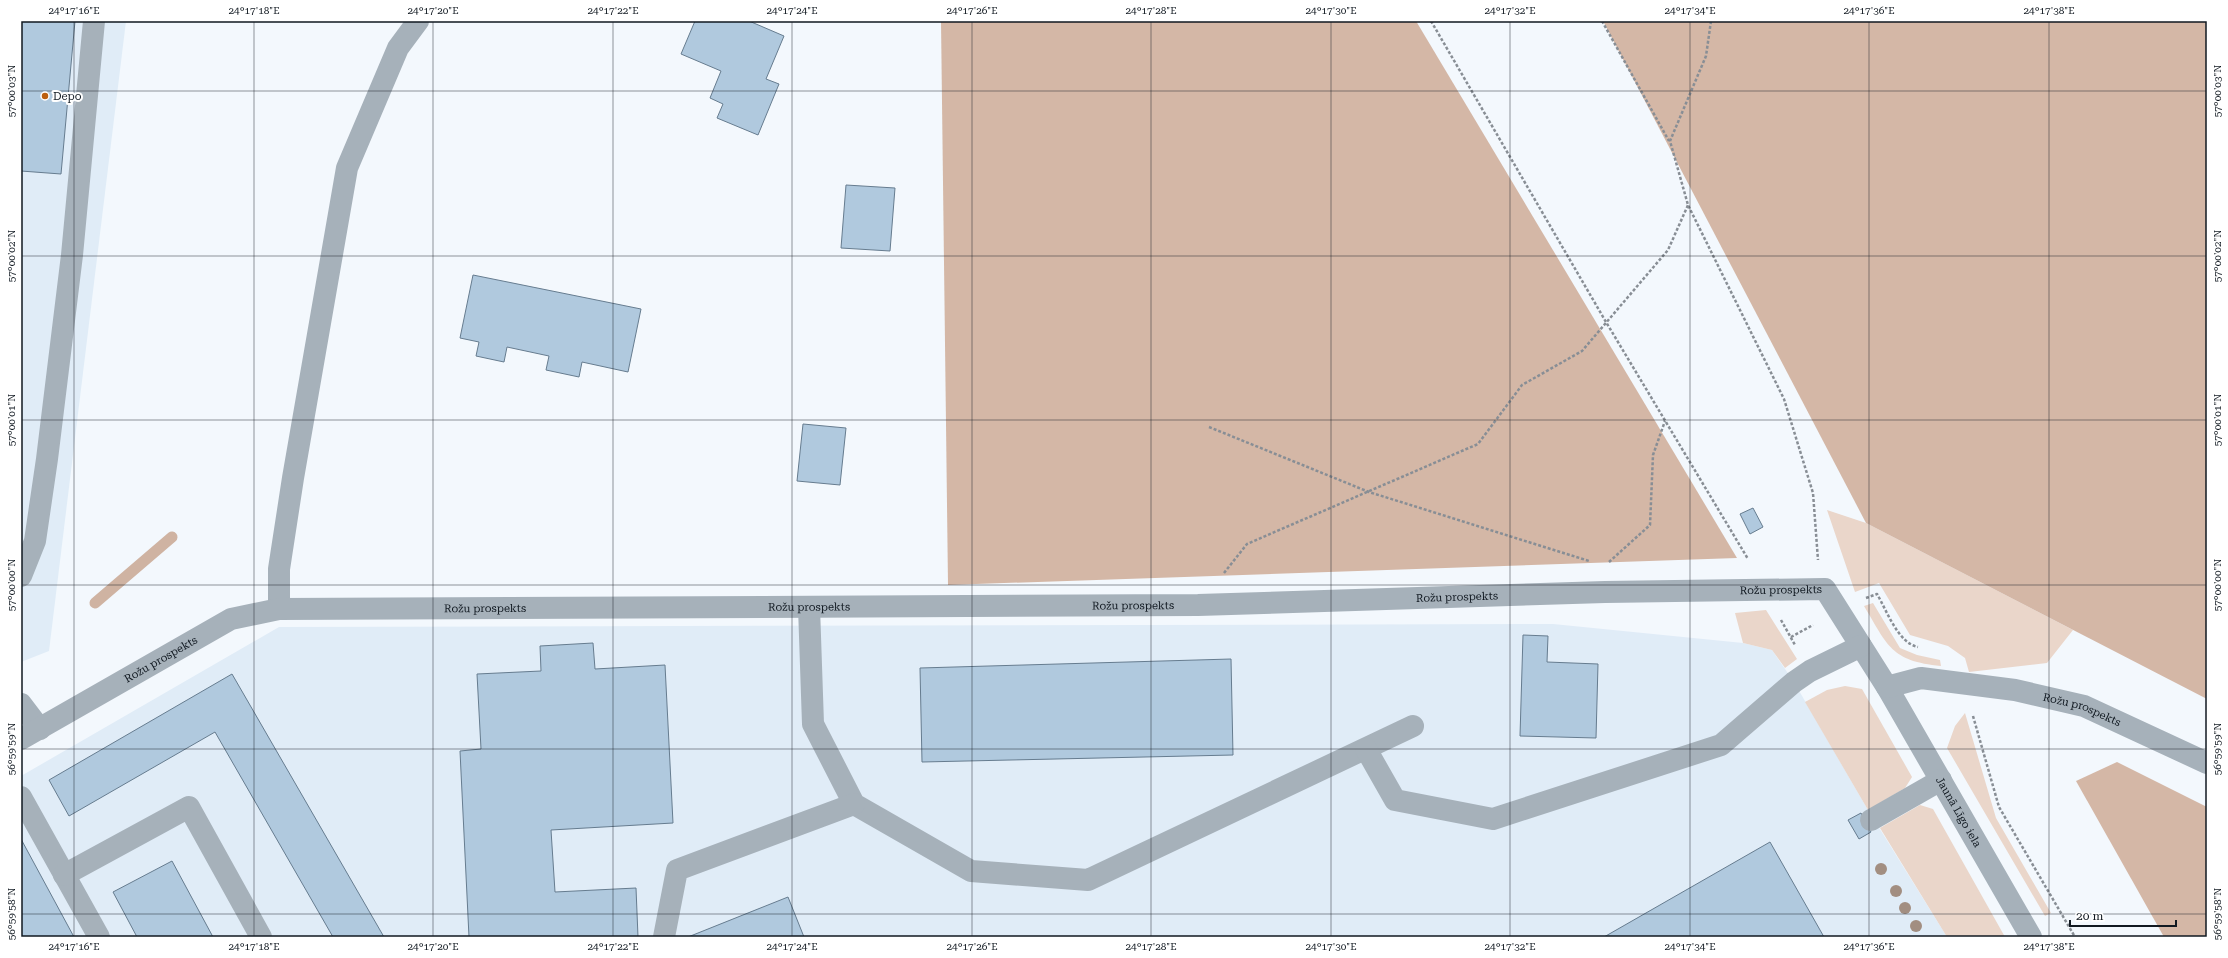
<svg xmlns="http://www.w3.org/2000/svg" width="2228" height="958" font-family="'Roboto Serif',serif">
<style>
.built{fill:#e0ecf7}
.green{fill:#ead6ca}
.forest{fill:#d4b7a6}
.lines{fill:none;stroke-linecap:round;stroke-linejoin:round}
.stream{stroke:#cfb3a2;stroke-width:11}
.building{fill:#b0c9de;stroke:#667c8f}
.path{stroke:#888e95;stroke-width:2.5;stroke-dasharray:3 2;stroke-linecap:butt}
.minor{stroke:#a6b1ba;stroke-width:22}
.tree{fill:#a28e81}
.ticks{fill:none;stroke:#111921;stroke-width:1;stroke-opacity:0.45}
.poi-dot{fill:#bc5f0e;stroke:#fff;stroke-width:1.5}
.labels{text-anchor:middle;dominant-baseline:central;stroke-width:4;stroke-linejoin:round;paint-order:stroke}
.poi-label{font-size:11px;fill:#111921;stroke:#fff;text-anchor:start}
.street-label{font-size:11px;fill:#111921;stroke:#fff}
.neatline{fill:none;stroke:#111921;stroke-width:1.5}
.ticks-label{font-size:10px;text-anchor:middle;fill:#111921}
</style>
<rect width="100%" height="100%" fill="#f3f8fd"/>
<g class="built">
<polygon points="21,21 126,21 49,651 21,662"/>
<polygon points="1553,624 1743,643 1772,650 1794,682 1868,810 1947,937 21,937 21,776 279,627"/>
</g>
<g class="green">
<polygon points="1827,510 1866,523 2073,630 2047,663 1969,672 1965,658 1948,646 1910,635 1879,583 1855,592"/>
<path d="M1873,603L1900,648L1917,655L1940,660L1941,666C1891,661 1888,646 1864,606Z"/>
<polygon points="1766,610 1797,659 1785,668 1772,650 1743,643 1735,613"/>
<polygon points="1845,686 1862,689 1912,777 1905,788 1868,810 1805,702 1827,690"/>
<polygon points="1965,713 1996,818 2051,913 2045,916 1947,748 1955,726"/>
<polygon points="1920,805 1933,809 2005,937 1947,937 1880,828"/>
</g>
<g class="forest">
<polygon points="941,21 1416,21 1737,558 948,585"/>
<polygon points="1603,21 2207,21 2207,699 1866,523"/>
<polygon points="2117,762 2207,807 2207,937 2164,937 2076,781"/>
</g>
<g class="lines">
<polyline class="stream" points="95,603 172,537"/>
</g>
<g class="building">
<polygon points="21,21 75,21 61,174 21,171"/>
<polygon points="695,21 749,21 784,36 766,79 779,84 758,135 717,118 723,104 710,98 721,71 681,54"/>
<polygon points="846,185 895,188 890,251 841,248"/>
<polygon points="473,275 641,309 628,372 582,362 579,377 546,370 549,356 507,347 504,362 476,356 479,342 460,338"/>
<polygon points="803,424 846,428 840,485 797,481"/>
<polygon points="1753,508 1763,527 1750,534 1740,514"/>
<polygon points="1523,635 1548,636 1547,662 1598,664 1596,738 1520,736"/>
<polygon points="593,643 595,669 665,665 673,823 551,830 555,892 636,888 638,937 469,937 460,751 481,749 477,674 541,671 540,646"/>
<polygon points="1231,659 1233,755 922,762 920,668"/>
<polygon points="232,674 384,937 333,937 215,732 69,816 49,780"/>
<polygon points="1861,813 1871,832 1859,839 1848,820"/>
<polygon points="21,839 74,937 21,937"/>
<polygon points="1770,842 1824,937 1604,937"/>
<polygon points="172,861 213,937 137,937 113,892"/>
<polygon points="788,897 804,937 688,937"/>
</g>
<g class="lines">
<g class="path">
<polyline points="1431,21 1606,322 1748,559"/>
<polyline points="1602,21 1669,141"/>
<polyline points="1711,21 1706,56 1670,141 1688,205 1784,399 1813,493 1818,560"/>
<polyline points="1209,427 1369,492 1589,561"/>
<polyline points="1609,562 1650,525 1653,455 1665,421"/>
<polyline points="1224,573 1247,544 1478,444 1522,385 1582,351 1668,250 1688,205"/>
<path d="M1866,598L1877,594C1887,611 1898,643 1918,647"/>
<polyline points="1781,620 1795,645"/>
<polyline points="1791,637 1813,625"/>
<polyline points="1973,716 1999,807 2075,937"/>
</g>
<g class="minor">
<polyline points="21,576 35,541 47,459 72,255 94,21"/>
<polyline points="809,607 813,724 854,804 971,871 1088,880 1413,726"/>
<polyline points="279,609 279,569 293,478 347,168 398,48 418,21"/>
<path id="s1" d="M1887,687L2031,937"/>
<polyline points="21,704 40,729"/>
<path id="s2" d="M21,739L231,619L279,609L1198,605L1605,592L1825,589L1887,687L1921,678L2015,690L2084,706L2207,763"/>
<polyline points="1366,749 1395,800 1493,819 1721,745 1794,682 1810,671 1861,646"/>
<polyline points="21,797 99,937"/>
<polyline points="1871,820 1941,780"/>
<polyline points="64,875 189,807 261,937"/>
<polyline points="664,937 677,870 854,804"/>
</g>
</g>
<g class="tree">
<circle cx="1881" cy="869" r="6"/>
<circle cx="1896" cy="891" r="6"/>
<circle cx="1905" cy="908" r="6"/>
<circle cx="1916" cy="926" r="6"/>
</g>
<path class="ticks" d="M74,21V937M254,21V937M433,21V937M613,21V937M792,21V937M972,21V937M1151,21V937M1331,21V937M1510,21V937M1690,21V937M1869,21V937M2049,21V937M21,91H2207M21,256H2207M21,420H2207M21,585H2207M21,749H2207M21,914H2207"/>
<circle class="poi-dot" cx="45" cy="96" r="4"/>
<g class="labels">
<g class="poi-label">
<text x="53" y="96">Depo</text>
</g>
<g class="street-label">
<text stroke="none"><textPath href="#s2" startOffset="1793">Rožu prospekts</textPath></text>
<text stroke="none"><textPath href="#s2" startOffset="1469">Rožu prospekts</textPath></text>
<text stroke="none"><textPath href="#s2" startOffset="1145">Rožu prospekts</textPath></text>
<text stroke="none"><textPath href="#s2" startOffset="821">Rožu prospekts</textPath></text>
<text stroke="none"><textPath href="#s2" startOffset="497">Rožu prospekts</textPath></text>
<text stroke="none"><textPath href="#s2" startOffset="161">Rožu prospekts</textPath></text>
<text stroke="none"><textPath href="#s2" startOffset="2153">Rožu prospekts</textPath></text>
<text stroke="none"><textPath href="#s1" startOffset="144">Jaunā Līgo iela</textPath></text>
</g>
</g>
<rect width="2228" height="958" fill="none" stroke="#ffffff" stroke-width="44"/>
<path d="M2070 920v6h106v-6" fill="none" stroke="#111921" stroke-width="2"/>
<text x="2076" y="920" font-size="12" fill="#111921" stroke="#ffffff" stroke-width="3" paint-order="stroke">20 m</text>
<rect x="22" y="22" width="2184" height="914" class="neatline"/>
<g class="ticks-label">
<text x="74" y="14">24°17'16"E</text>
<text x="254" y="14">24°17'18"E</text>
<text x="433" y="14">24°17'20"E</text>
<text x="613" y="14">24°17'22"E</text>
<text x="792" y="14">24°17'24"E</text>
<text x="972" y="14">24°17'26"E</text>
<text x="1151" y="14">24°17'28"E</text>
<text x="1331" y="14">24°17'30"E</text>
<text x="1510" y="14">24°17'32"E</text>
<text x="1690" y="14">24°17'34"E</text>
<text x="1869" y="14">24°17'36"E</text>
<text x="2049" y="14">24°17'38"E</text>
<text transform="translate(11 91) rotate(-90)" y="4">57°00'03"N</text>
<text transform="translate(2217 91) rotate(-90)" y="4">57°00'03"N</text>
<text transform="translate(11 256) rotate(-90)" y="4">57°00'02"N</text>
<text transform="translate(2217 256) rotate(-90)" y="4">57°00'02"N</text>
<text transform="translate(11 420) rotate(-90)" y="4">57°00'01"N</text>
<text transform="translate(2217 420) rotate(-90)" y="4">57°00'01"N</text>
<text transform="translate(11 585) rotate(-90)" y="4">57°00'00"N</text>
<text transform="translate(2217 585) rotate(-90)" y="4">57°00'00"N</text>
<text transform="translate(11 749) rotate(-90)" y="4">56°59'59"N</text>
<text transform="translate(2217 749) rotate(-90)" y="4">56°59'59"N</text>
<text transform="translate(11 914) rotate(-90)" y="4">56°59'58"N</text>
<text transform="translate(2217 914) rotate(-90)" y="4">56°59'58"N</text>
<text x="74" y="950">24°17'16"E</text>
<text x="254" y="950">24°17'18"E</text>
<text x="433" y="950">24°17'20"E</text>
<text x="613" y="950">24°17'22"E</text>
<text x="792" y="950">24°17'24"E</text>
<text x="972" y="950">24°17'26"E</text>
<text x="1151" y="950">24°17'28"E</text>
<text x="1331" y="950">24°17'30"E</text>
<text x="1510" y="950">24°17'32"E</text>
<text x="1690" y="950">24°17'34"E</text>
<text x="1869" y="950">24°17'36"E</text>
<text x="2049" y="950">24°17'38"E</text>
</g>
</svg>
